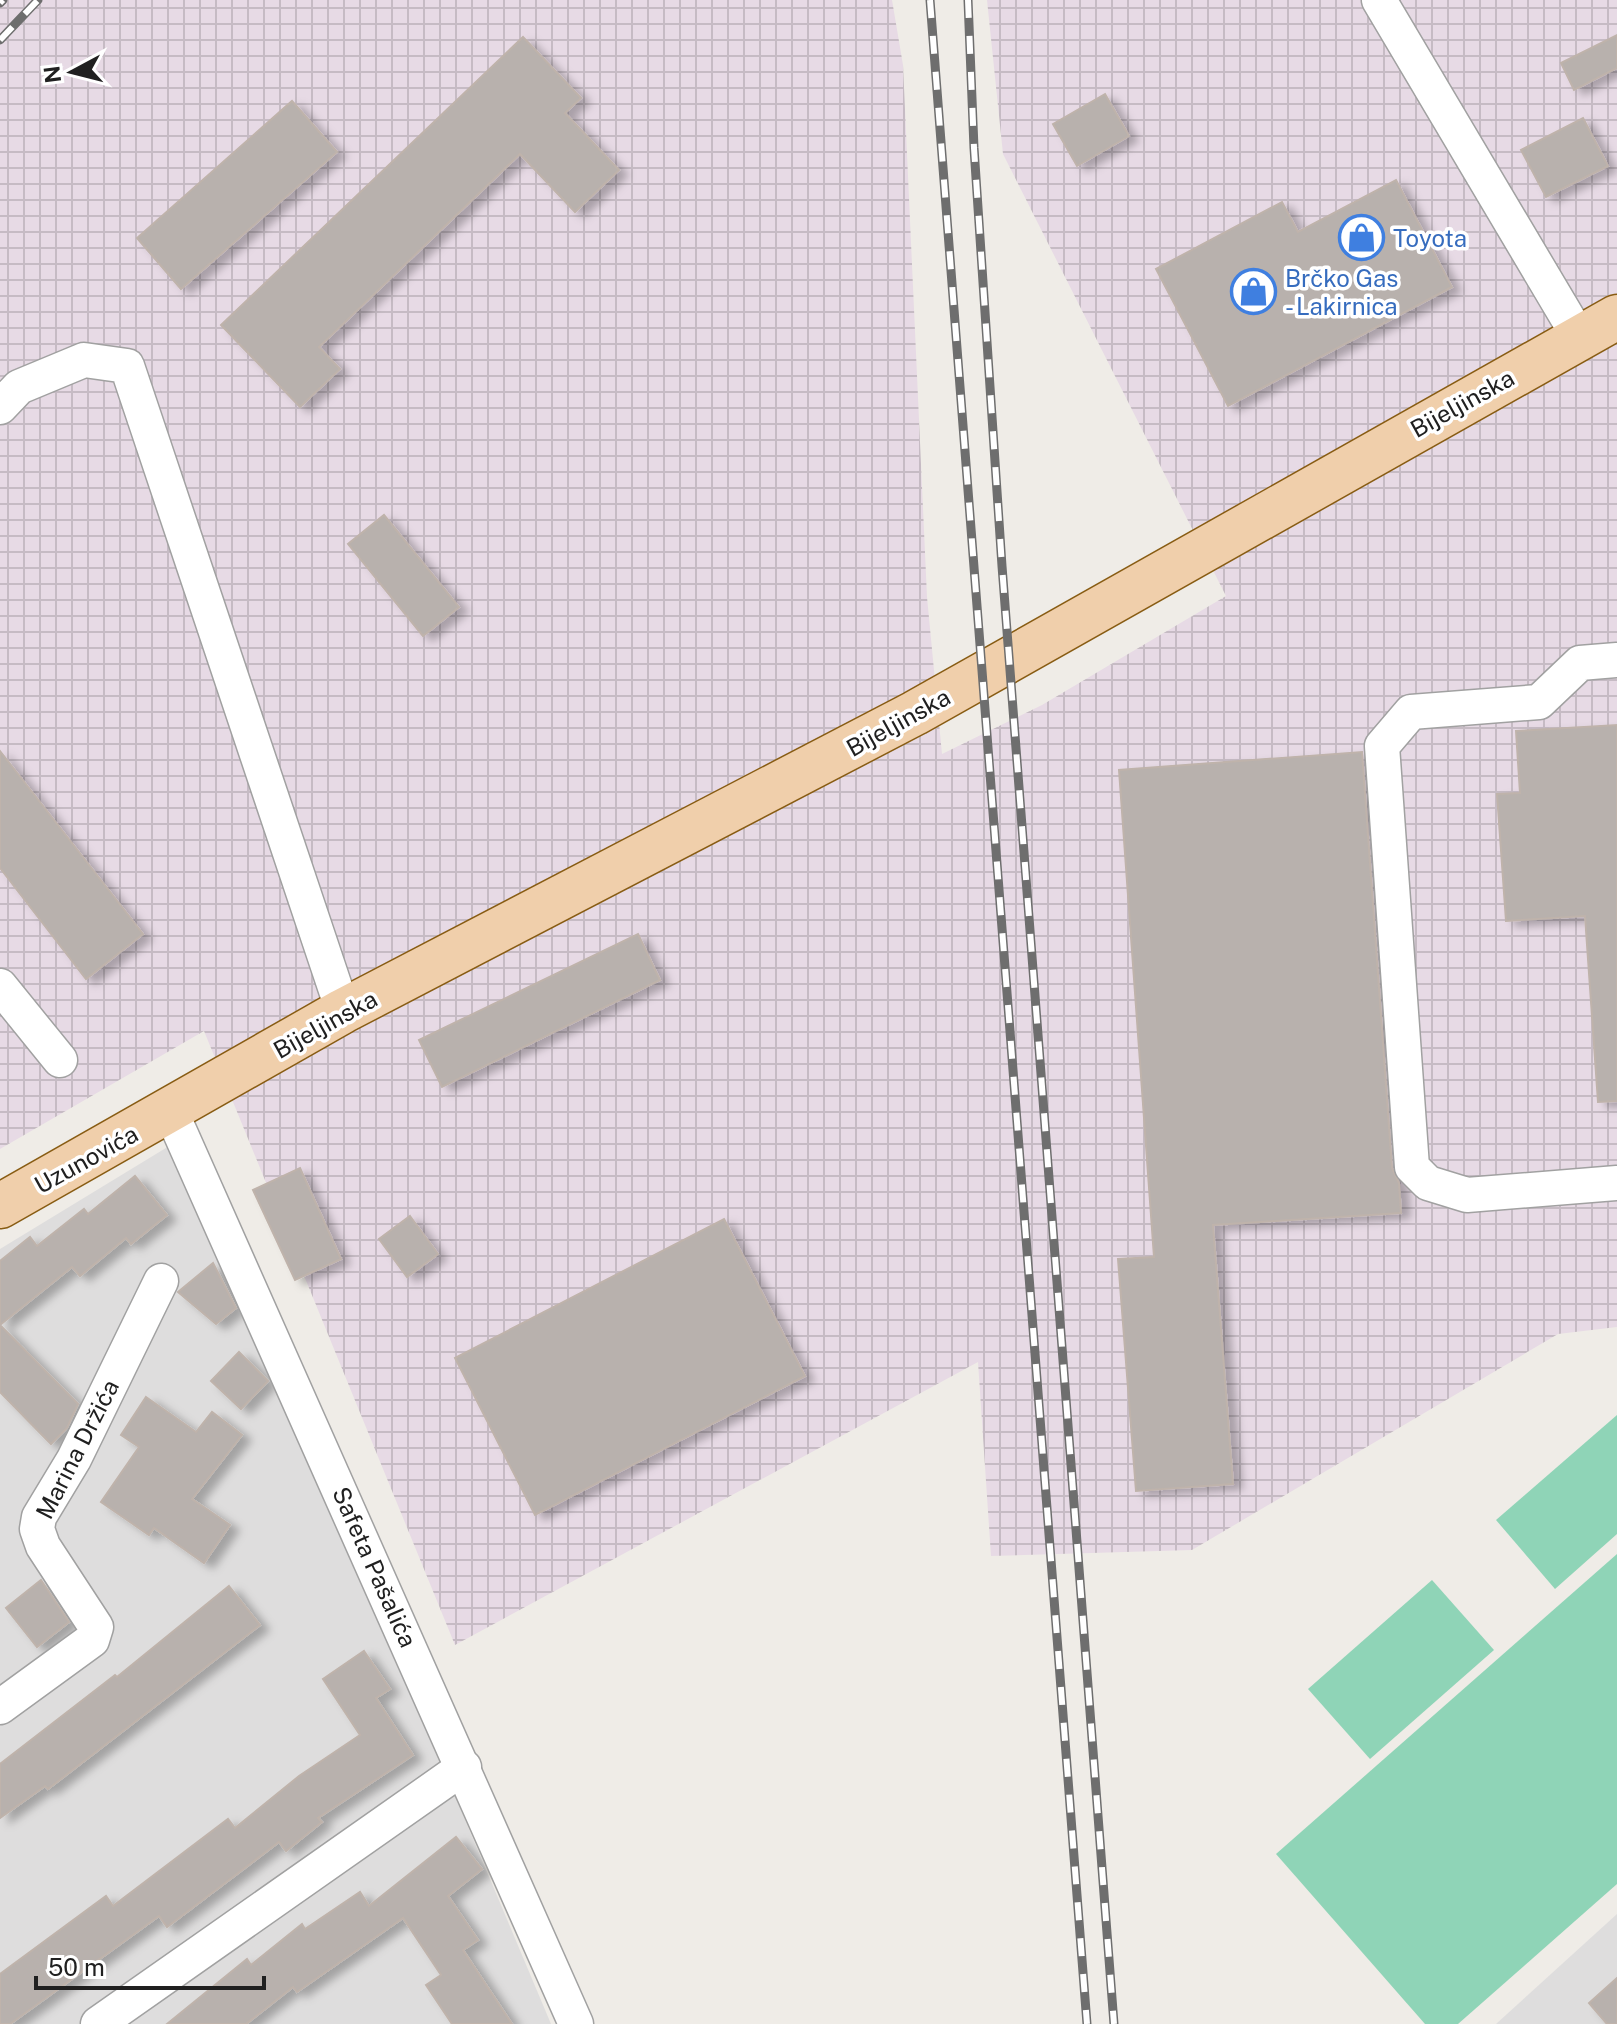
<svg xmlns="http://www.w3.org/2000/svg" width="1617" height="2024" font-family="'Public Sans',sans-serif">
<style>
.residential{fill:#dedddd}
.industrial{fill:url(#industrial-grid)}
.pitch{fill:#8fd4b7}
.building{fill:#b8b1ad;stroke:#bfb3ab;stroke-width:2;filter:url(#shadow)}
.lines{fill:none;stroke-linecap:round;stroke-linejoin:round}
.minor-casing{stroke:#a1a1a1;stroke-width:37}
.major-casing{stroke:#885c13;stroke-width:47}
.minor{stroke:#fff;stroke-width:34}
.major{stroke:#f0cfab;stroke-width:44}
.rail-casing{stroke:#6e6e6e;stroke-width:9}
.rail{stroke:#fff;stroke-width:6;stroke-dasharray:18;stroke-linecap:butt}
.labels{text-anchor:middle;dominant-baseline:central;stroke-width:7;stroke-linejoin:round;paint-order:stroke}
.shop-label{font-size:24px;fill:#366cbe;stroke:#fff;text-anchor:start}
.street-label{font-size:24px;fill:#202020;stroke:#fff}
</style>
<defs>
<pattern id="industrial-grid" width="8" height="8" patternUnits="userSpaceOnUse" patternTransform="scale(2)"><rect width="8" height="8" fill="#e7dae5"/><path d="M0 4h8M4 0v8" fill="none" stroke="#c6bbc4"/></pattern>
<filter id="shadow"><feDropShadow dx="9" dy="5" stdDeviation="4" flood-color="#0004"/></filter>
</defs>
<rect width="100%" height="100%" fill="#efece7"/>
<g class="residential">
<polygon points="179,1140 551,2024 0,2024 0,1249"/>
<polygon points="1617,1914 1617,2024 1496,2024"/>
</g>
<polygon class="industrial" points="0,0 892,0 903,65 927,597 942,754 1042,705 1226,596 1003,154 987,0 1617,0 1617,1327 1558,1334 1192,1550 991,1556 978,1362 455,1645 204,1031 0,1149"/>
<g class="pitch">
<polygon points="1617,1415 1617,1534 1555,1589 1496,1520"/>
<polygon points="1617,1554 1617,1884 1458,2024 1425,2024 1276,1854"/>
<polygon points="1432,1580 1494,1650 1370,1759 1308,1689"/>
</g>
<g class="building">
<polygon points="1617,35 1617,68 1574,90 1561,63"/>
<polygon points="523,37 581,98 565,113 619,170 575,212 520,154 319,347 340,369 300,407 221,325"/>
<polygon points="1105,94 1129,136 1077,166 1053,124"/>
<polygon points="292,101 337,152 181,289 137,238"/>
<polygon points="1583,118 1608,166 1546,197 1521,150"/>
<polygon points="1396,180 1452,287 1228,406 1156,269 1282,202 1298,232"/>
<polygon points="384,515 459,607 423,636 348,544"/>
<polygon points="1617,725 1617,1101 1598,1102 1585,916 1506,921 1497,794 1520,793 1516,731"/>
<polygon points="0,751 143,934 86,979 0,868"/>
<polygon points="1362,752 1392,1168 1399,1183 1401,1213 1213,1225 1233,1484 1136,1491 1118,1259 1154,1257 1119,770"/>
<polygon points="638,934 660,980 442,1087 419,1040"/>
<polygon points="300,1168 341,1259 295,1280 253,1190"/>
<polygon points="135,1176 167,1215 131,1244 126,1238 80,1276 72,1267 0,1325 78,1404 67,1428 51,1444 0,1392 0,1261 30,1237 37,1246 84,1209 88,1214"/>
<polygon points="410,1216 438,1254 407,1277 379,1239"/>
<polygon points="724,1219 805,1376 535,1515 455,1358"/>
<polygon points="213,1263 236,1308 216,1324 178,1292"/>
<polygon points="239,1352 268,1381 241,1409 211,1381"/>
<polygon points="146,1397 196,1432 212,1412 242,1435 192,1499 230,1525 204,1563 154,1528 149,1535 101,1502 139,1447 121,1435"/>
<polygon points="41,1580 69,1622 37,1647 6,1608"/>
<polygon points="229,1586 260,1625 48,1789 45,1786 0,1818 0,1764 115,1675 117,1677"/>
<polygon points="364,1651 390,1689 376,1698 413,1755 318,1818 322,1822 286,1851 279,1842 167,1927 159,1916 10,2024 0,2024 0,1974 106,1896 113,1906 228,1819 235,1828 299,1776 360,1735 323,1679"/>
<polygon points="456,1837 482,1869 448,1896 478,1940 463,1950 512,2024 452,2024 426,1985 441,1975 403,1918 297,1992 293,1987 246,2024 167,2024 247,1959 251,1965 302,1924 305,1929 360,1892 369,1906"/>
<polygon points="1617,1978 1617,2024 1607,2024 1589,2003"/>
</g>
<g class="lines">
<defs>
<g id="minor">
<polyline points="1379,0 1579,337"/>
<polyline points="0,407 19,387 84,360 127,366 343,1011"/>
<polyline points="1617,660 1580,663 1539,702 1411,712 1382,746 1412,1167 1428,1183 1467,1195 1617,1183"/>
<polyline points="0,986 60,1060"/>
<polyline points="171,1112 576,2024"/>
<polyline points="0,1707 92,1640 96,1627 43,1546 37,1529 39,1517 74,1459 161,1281"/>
<polyline points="98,2024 464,1767"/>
</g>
<polyline id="major" points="0,1206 343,1011 915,713 1617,317"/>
</defs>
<use href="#minor" class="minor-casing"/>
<use href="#major" class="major-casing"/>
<use href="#minor" class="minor"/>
<use href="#major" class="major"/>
<defs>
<g id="rail">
<polyline points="930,0 1087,2024"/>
<polyline points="968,0 974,148 1002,566 1114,2024"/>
<polyline points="0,3 3,0"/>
<polyline points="0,40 38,0"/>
</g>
</defs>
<use href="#rail" class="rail-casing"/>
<use href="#rail" class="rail"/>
</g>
<defs>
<symbol id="shop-ring" viewBox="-11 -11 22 22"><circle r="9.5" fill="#fff" stroke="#3f7fe0" stroke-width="1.5"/><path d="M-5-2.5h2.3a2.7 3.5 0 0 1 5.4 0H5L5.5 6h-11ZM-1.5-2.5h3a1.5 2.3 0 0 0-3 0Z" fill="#3f7fe0"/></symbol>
</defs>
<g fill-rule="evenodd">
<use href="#shop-ring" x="1336" y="212" width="51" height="51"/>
<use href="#shop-ring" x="1228" y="266" width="51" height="51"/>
</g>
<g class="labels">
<g class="shop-label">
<text x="1393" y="238">Toyota</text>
<text x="1285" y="278">Brčko Gas<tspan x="1285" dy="28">- Lakirnica</tspan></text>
</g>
<g class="street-label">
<text transform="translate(1462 403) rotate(-29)">Bijeljinska</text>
<text transform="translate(898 722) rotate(-29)">Bijeljinska</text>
<text transform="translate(325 1024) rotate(-29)">Bijeljinska</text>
<text transform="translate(86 1159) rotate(-29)">Uzunovića</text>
<text transform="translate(77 1449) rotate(-63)">Marina Držića</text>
<text transform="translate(375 1567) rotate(66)">Safeta Pašalića</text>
</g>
</g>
<g transform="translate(72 72) rotate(263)" stroke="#ffffff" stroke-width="6" paint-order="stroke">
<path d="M0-6L14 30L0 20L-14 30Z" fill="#202020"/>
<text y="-12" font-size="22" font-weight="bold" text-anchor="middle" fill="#202020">N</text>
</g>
<path d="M36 1976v12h228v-12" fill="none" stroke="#202020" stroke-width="4"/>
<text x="48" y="1976" font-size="24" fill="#202020" stroke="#ffffff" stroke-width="6" paint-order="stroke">50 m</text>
</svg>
